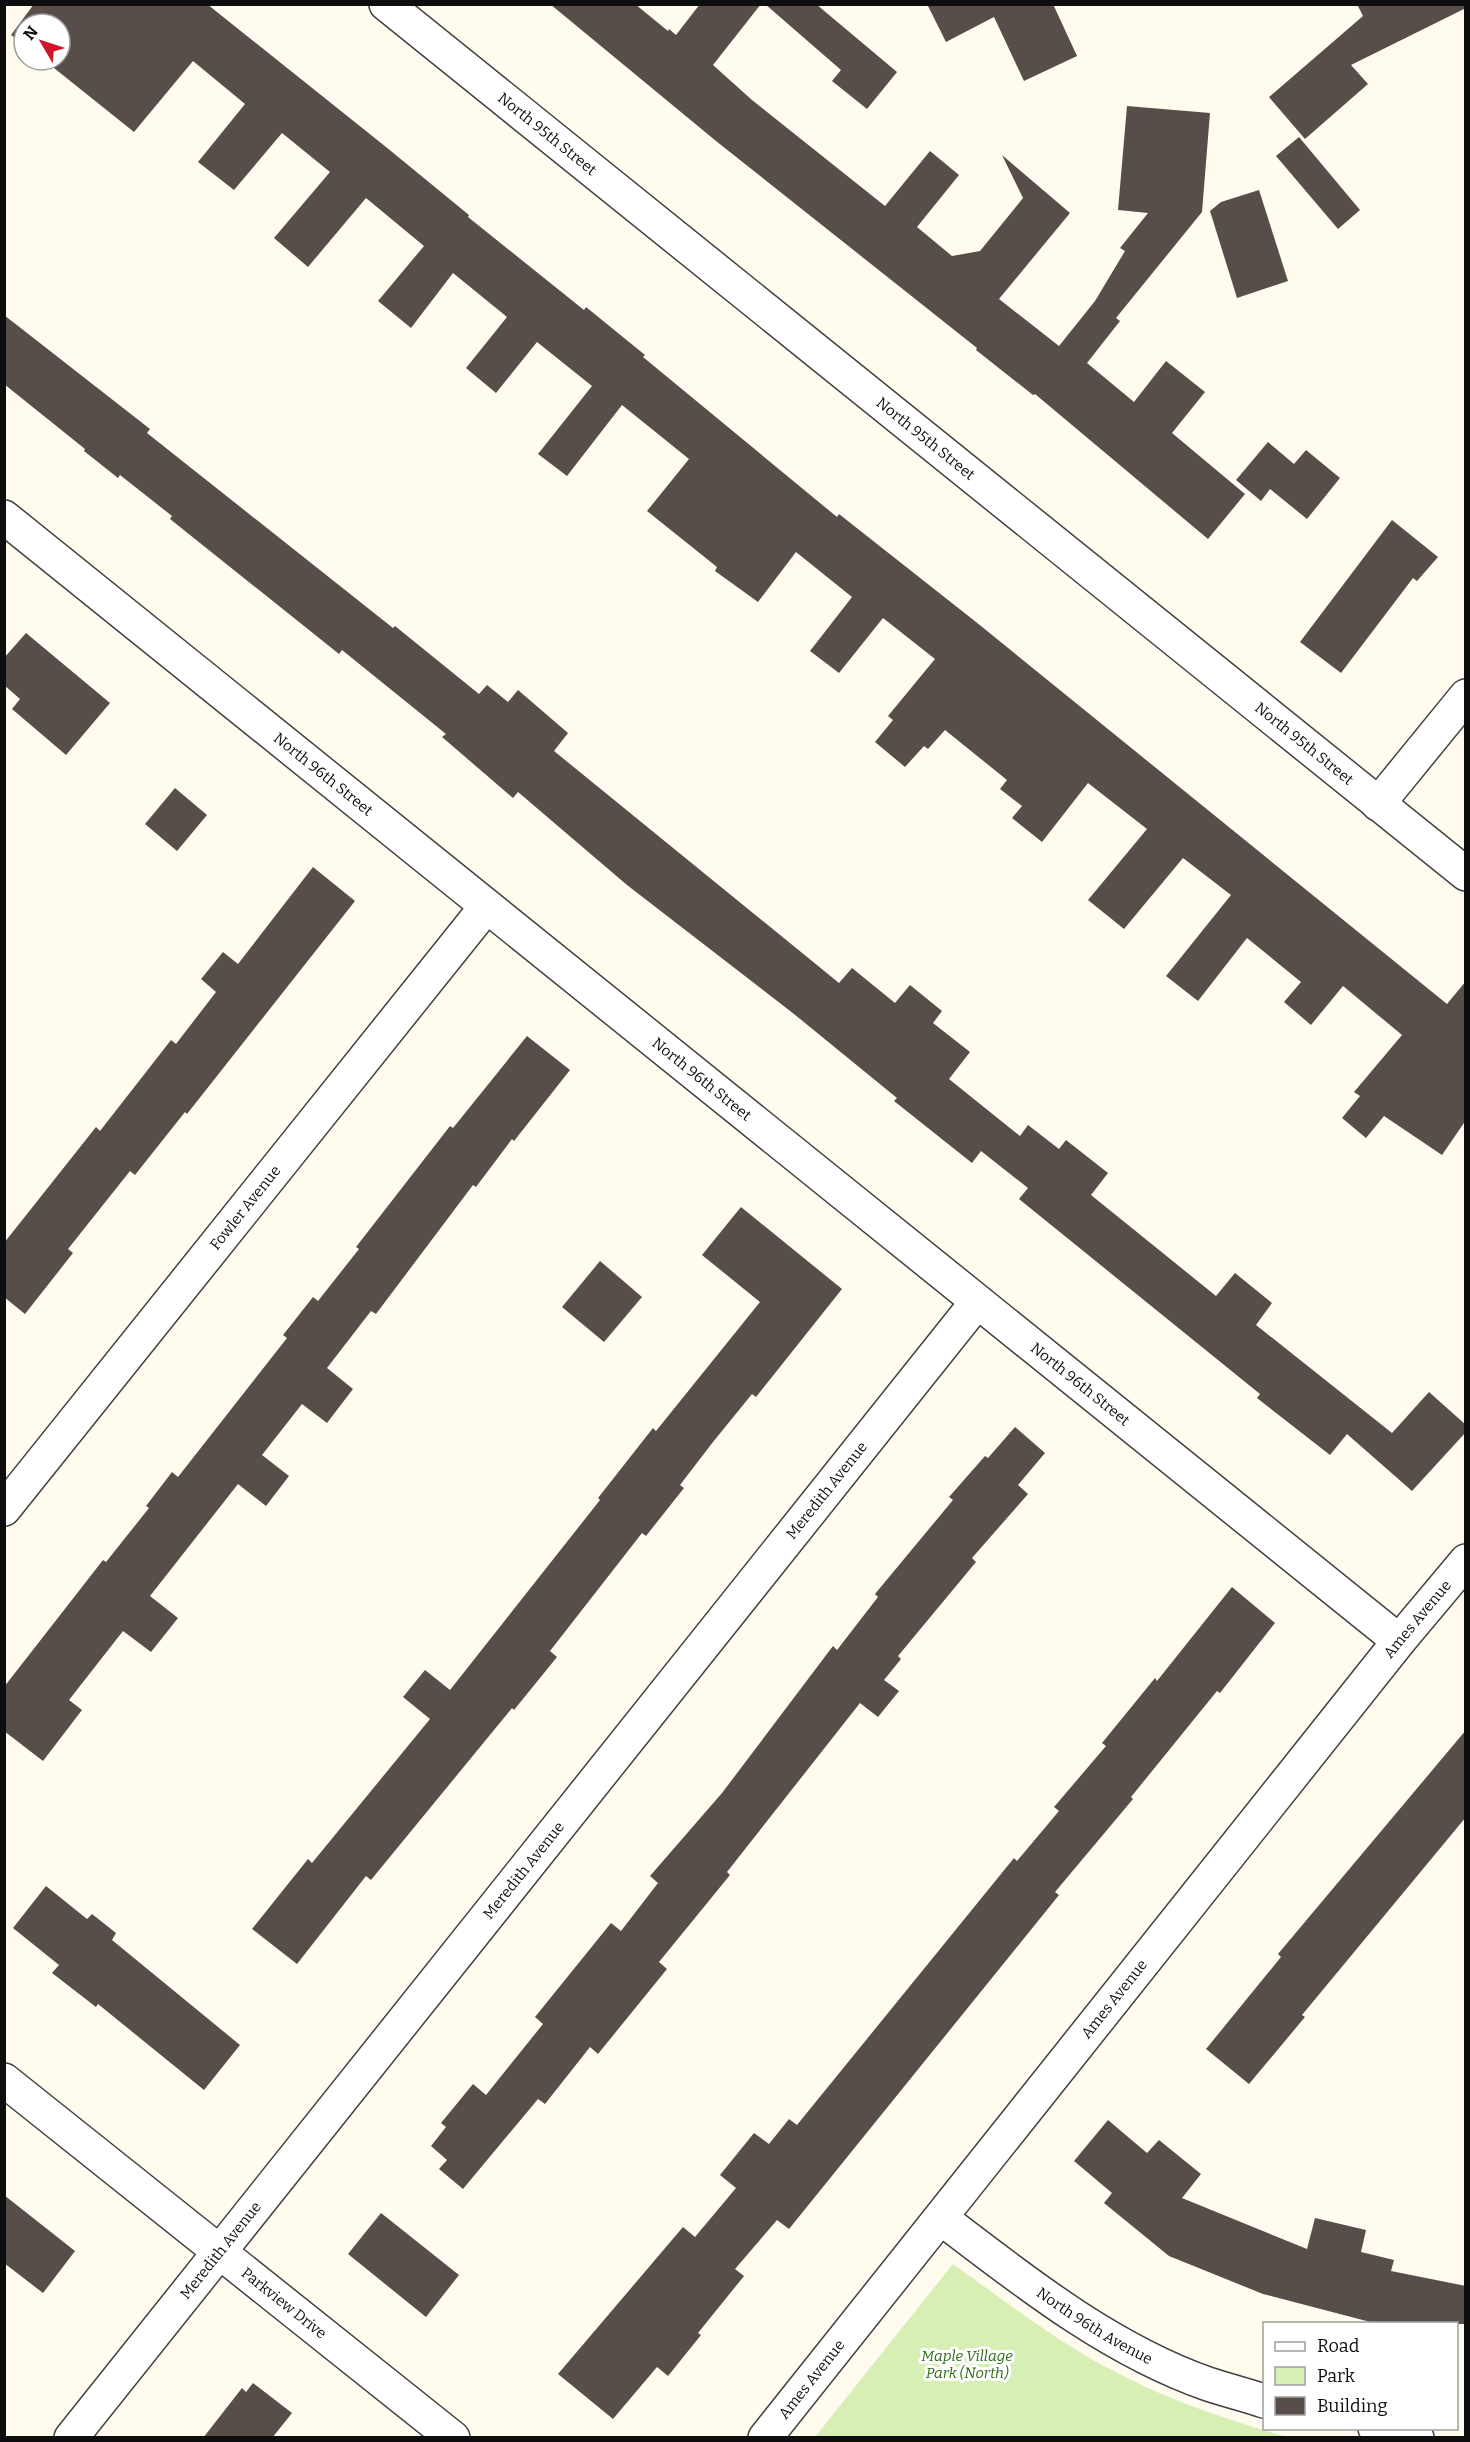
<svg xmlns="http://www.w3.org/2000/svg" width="1470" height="2442" font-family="Bitter,serif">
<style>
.green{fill:#d7efb4}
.building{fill:#584e49}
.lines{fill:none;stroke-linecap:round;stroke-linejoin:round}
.minor-casing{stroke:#414141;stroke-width:36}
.minor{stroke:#fff;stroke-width:33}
.labels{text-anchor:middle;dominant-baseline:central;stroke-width:6;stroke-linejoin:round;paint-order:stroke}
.street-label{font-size:15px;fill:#0e0e0e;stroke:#fff}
.park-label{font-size:15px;font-style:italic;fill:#306e16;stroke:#fff}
</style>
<rect width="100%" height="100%" fill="#fffbef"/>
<path class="green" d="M953,2264C1002,2299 1051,2337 1104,2366C1162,2398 1224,2419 1287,2437H815Z"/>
<g class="building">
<polygon points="34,4 207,4 386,147 469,215 468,217 584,310 586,307 645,355 643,357 837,517 839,514 976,622 1447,1004 1466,981 1466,1120 1442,1155 1384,1116 1366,1138 1342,1118 1360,1096 1354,1092 1402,1035 1343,986 1311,1025 1284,1002 1301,982 1247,938 1198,1001 1166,976 1231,895 1183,858 1124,929 1088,900 1147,829 1088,783 1042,842 1012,818 1022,806 1000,789 1007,780 945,730 928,749 924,746 905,767 875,742 893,720 888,716 935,659 883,618 839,673 810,651 852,597 796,552 758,602 715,571 717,567 647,511 689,459 622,405 567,476 538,454 592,386 537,342 496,393 466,368 507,317 453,273 411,328 378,301 424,246 366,198 308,267 274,238 330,172 282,133 234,190 198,162 245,104 193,61 134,132 44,60 60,60 60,24 24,24 24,44 11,35"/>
<polygon points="550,4 635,4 668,31 669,29 676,35 700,4 761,4 713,65 752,100 885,206 930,151 959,175 917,227 952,256 980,251 1023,198 1002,155 1070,213 999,299 1059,346 1095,301 1125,251 1120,248 1148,213 1118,210 1127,106 1210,113 1202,212 1116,318 1120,321 1087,363 1134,402 1166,361 1205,392 1172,433 1245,494 1208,539 1035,394 1033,395 976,350 977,348 716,141"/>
<polygon points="765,4 816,4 897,72 867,109 832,81 841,70"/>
<polygon points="927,4 1053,4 1077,56 1024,81 994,17 946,42"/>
<polygon points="1357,4 1466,4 1466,8 1351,65 1368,84 1305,139 1269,97 1363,16"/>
<polygon points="1299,137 1360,210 1338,229 1276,156"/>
<polygon points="1259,190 1288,281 1237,298 1210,211 1221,202"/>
<polygon points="4,315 150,429 147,433 393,628 395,626 479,694 487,685 508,702 518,690 568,733 554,751 839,983 852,968 895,1003 910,985 942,1011 933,1023 970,1052 949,1079 1020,1136 1028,1125 1059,1149 1066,1140 1108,1173 1091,1195 1216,1296 1235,1273 1272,1303 1256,1325 1392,1433 1429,1392 1466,1425 1466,1432 1412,1491 1347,1434 1330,1455 1257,1398 1260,1394 1019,1199 1028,1188 981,1151 972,1163 894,1101 897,1098 794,1014 627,885 518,792 513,798 442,737 446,734 342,650 339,654 170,519 172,516 120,475 118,478 84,451 85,449 4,384"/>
<polygon points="1268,442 1294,464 1306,450 1340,478 1307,519 1270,489 1261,501 1236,480"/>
<polygon points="1392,520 1438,557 1417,581 1413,578 1341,673 1300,642"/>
<polygon points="26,633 110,703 66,755 12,709 20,699 4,685 4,658"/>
<polygon points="175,788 207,815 177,851 145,824"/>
<polygon points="313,867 355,901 187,1114 185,1112 135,1175 130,1171 68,1249 73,1253 25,1314 4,1297 4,1243 96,1127 100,1131 171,1040 176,1044 216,992 201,979 223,952 238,964"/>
<polygon points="527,1036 570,1070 514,1141 512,1139 476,1187 473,1185 376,1314 371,1311 327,1368 353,1389 327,1423 302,1404 262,1455 289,1476 266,1506 238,1484 150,1596 178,1618 151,1652 123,1631 69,1700 82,1710 43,1761 4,1731 4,1687 103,1560 106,1562 149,1508 146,1506 172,1472 178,1477 287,1338 283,1335 313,1297 318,1301 359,1249 356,1247 450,1126 453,1128"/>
<polygon points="741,1207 842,1289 756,1397 752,1394 713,1442 680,1485 684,1488 646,1536 642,1533 550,1651 557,1657 514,1710 512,1708 371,1880 366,1876 297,1964 252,1929 308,1859 312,1863 430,1719 403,1697 425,1670 450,1690 600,1500 598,1498 653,1428 656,1431 760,1302 702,1255"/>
<polygon points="600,1261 642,1297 604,1342 562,1307"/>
<polygon points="1015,1427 1045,1453 1018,1485 1028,1494 972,1558 976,1562 898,1656 901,1659 884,1680 899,1691 878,1717 860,1703 727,1872 730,1875 659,1962 667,1969 598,2054 590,2047 545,2104 538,2099 463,2189 439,2169 447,2160 431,2146 446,2127 441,2123 473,2084 486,2095 543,2024 535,2017 611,1923 621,1931 658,1883 650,1876 722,1793 833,1646 837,1650 878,1597 875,1594 953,1500 949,1497 985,1456 988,1458"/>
<polygon points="1232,1587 1275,1623 1220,1693 1217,1691 1131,1797 1133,1799 1055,1892 1059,1895 789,2229 777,2220 735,2269 744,2276 698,2333 701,2335 668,2376 657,2367 613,2419 558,2374 683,2227 695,2237 736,2188 720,2175 754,2133 769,2144 789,2119 797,2125 1014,1858 1017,1861 1059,1811 1054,1807 1106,1746 1102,1743 1155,1678 1157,1681"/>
<polygon points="1466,1730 1466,1817 1302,2015 1305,2017 1249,2084 1206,2049 1281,1957 1278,1954"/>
<polygon points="46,1886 87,1919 92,1914 116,1933 112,1940 240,2045 204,2090 98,2004 96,2007 52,1973 59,1965 13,1928"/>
<polygon points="1108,2120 1147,2153 1159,2140 1201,2174 1182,2198 1307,2249 1315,2218 1366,2230 1361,2252 1394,2260 1391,2271 1466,2286 1466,2324 1378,2324 1263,2294 1169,2256 1104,2203 1112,2193 1074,2161"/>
<polygon points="4,2195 75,2251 43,2293 4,2263"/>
<polygon points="381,2213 459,2275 426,2317 348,2254"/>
<polygon points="253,2383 292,2413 272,2438 203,2438 242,2388 246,2392"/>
</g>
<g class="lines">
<defs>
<g id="minor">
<path id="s1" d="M386,4L1466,874"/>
<path id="s2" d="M4,517L1399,1641"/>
<polyline points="1378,804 1466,696"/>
<path id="s3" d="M4,1509L486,907"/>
<path id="s4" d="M4,2080L453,2438"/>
<path id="s5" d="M941,2218C1022,2280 1110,2350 1208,2384C1226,2390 1246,2395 1264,2401"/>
<polyline points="1375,2428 1417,2438"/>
<path id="s6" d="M71,2438L977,1302"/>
<path id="s7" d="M765,2438L1399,1641L1466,1561"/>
</g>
</defs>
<use href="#minor" class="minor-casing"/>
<use href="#minor" class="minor"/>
</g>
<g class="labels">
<g class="street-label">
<text stroke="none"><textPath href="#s1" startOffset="207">North 95th Street</textPath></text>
<text stroke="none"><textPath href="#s1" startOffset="693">North 95th Street</textPath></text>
<text stroke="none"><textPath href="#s1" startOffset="1179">North 95th Street</textPath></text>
<text stroke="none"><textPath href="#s2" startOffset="410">North 96th Street</textPath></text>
<text stroke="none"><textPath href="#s2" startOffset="896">North 96th Street</textPath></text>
<text stroke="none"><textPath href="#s3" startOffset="386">Fowler Avenue</textPath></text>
<text stroke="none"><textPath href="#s2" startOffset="1382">North 96th Street</textPath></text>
<text stroke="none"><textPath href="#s6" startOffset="1212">Meredith Avenue</textPath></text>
<text stroke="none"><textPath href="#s7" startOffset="1047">Ames Avenue</textPath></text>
<text stroke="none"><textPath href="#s6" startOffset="726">Meredith Avenue</textPath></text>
<text stroke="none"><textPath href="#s7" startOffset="561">Ames Avenue</textPath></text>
<text stroke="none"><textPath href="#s6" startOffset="240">Meredith Avenue</textPath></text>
<text stroke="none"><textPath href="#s4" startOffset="358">Parkview Drive</textPath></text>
<text stroke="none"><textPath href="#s5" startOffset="188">North 96th Avenue</textPath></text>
<text stroke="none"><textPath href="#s7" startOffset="75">Ames Avenue</textPath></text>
</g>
<g class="park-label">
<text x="967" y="2356">Maple Village<tspan x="967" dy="17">Park (North)</tspan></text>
</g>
</g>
<rect width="1470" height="2442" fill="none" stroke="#0e0e0e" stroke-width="12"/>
<rect x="1263" y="2322" width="195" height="108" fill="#ffffff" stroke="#9f9f9f" stroke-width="1.5"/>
<rect x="1275" y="2342" width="30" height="9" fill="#ffffff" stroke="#9f9f9f" stroke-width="1.5"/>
<text x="1317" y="2352" font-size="18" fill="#0e0e0e">Road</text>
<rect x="1275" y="2367" width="30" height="18" fill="#d7efb4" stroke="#9f9f9f" stroke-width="1.5"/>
<text x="1317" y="2382" font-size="18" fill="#0e0e0e">Park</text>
<rect x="1275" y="2397" width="30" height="18" fill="#584e49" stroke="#9f9f9f" stroke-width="1.5"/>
<text x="1317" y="2412" font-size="18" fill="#0e0e0e">Building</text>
<g transform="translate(42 42) rotate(309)"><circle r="28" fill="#ffffff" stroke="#9f9f9f" stroke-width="1.5"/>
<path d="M0-4.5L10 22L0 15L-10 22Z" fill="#cf162d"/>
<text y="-9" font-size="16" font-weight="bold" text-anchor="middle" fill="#0e0e0e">N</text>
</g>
</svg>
